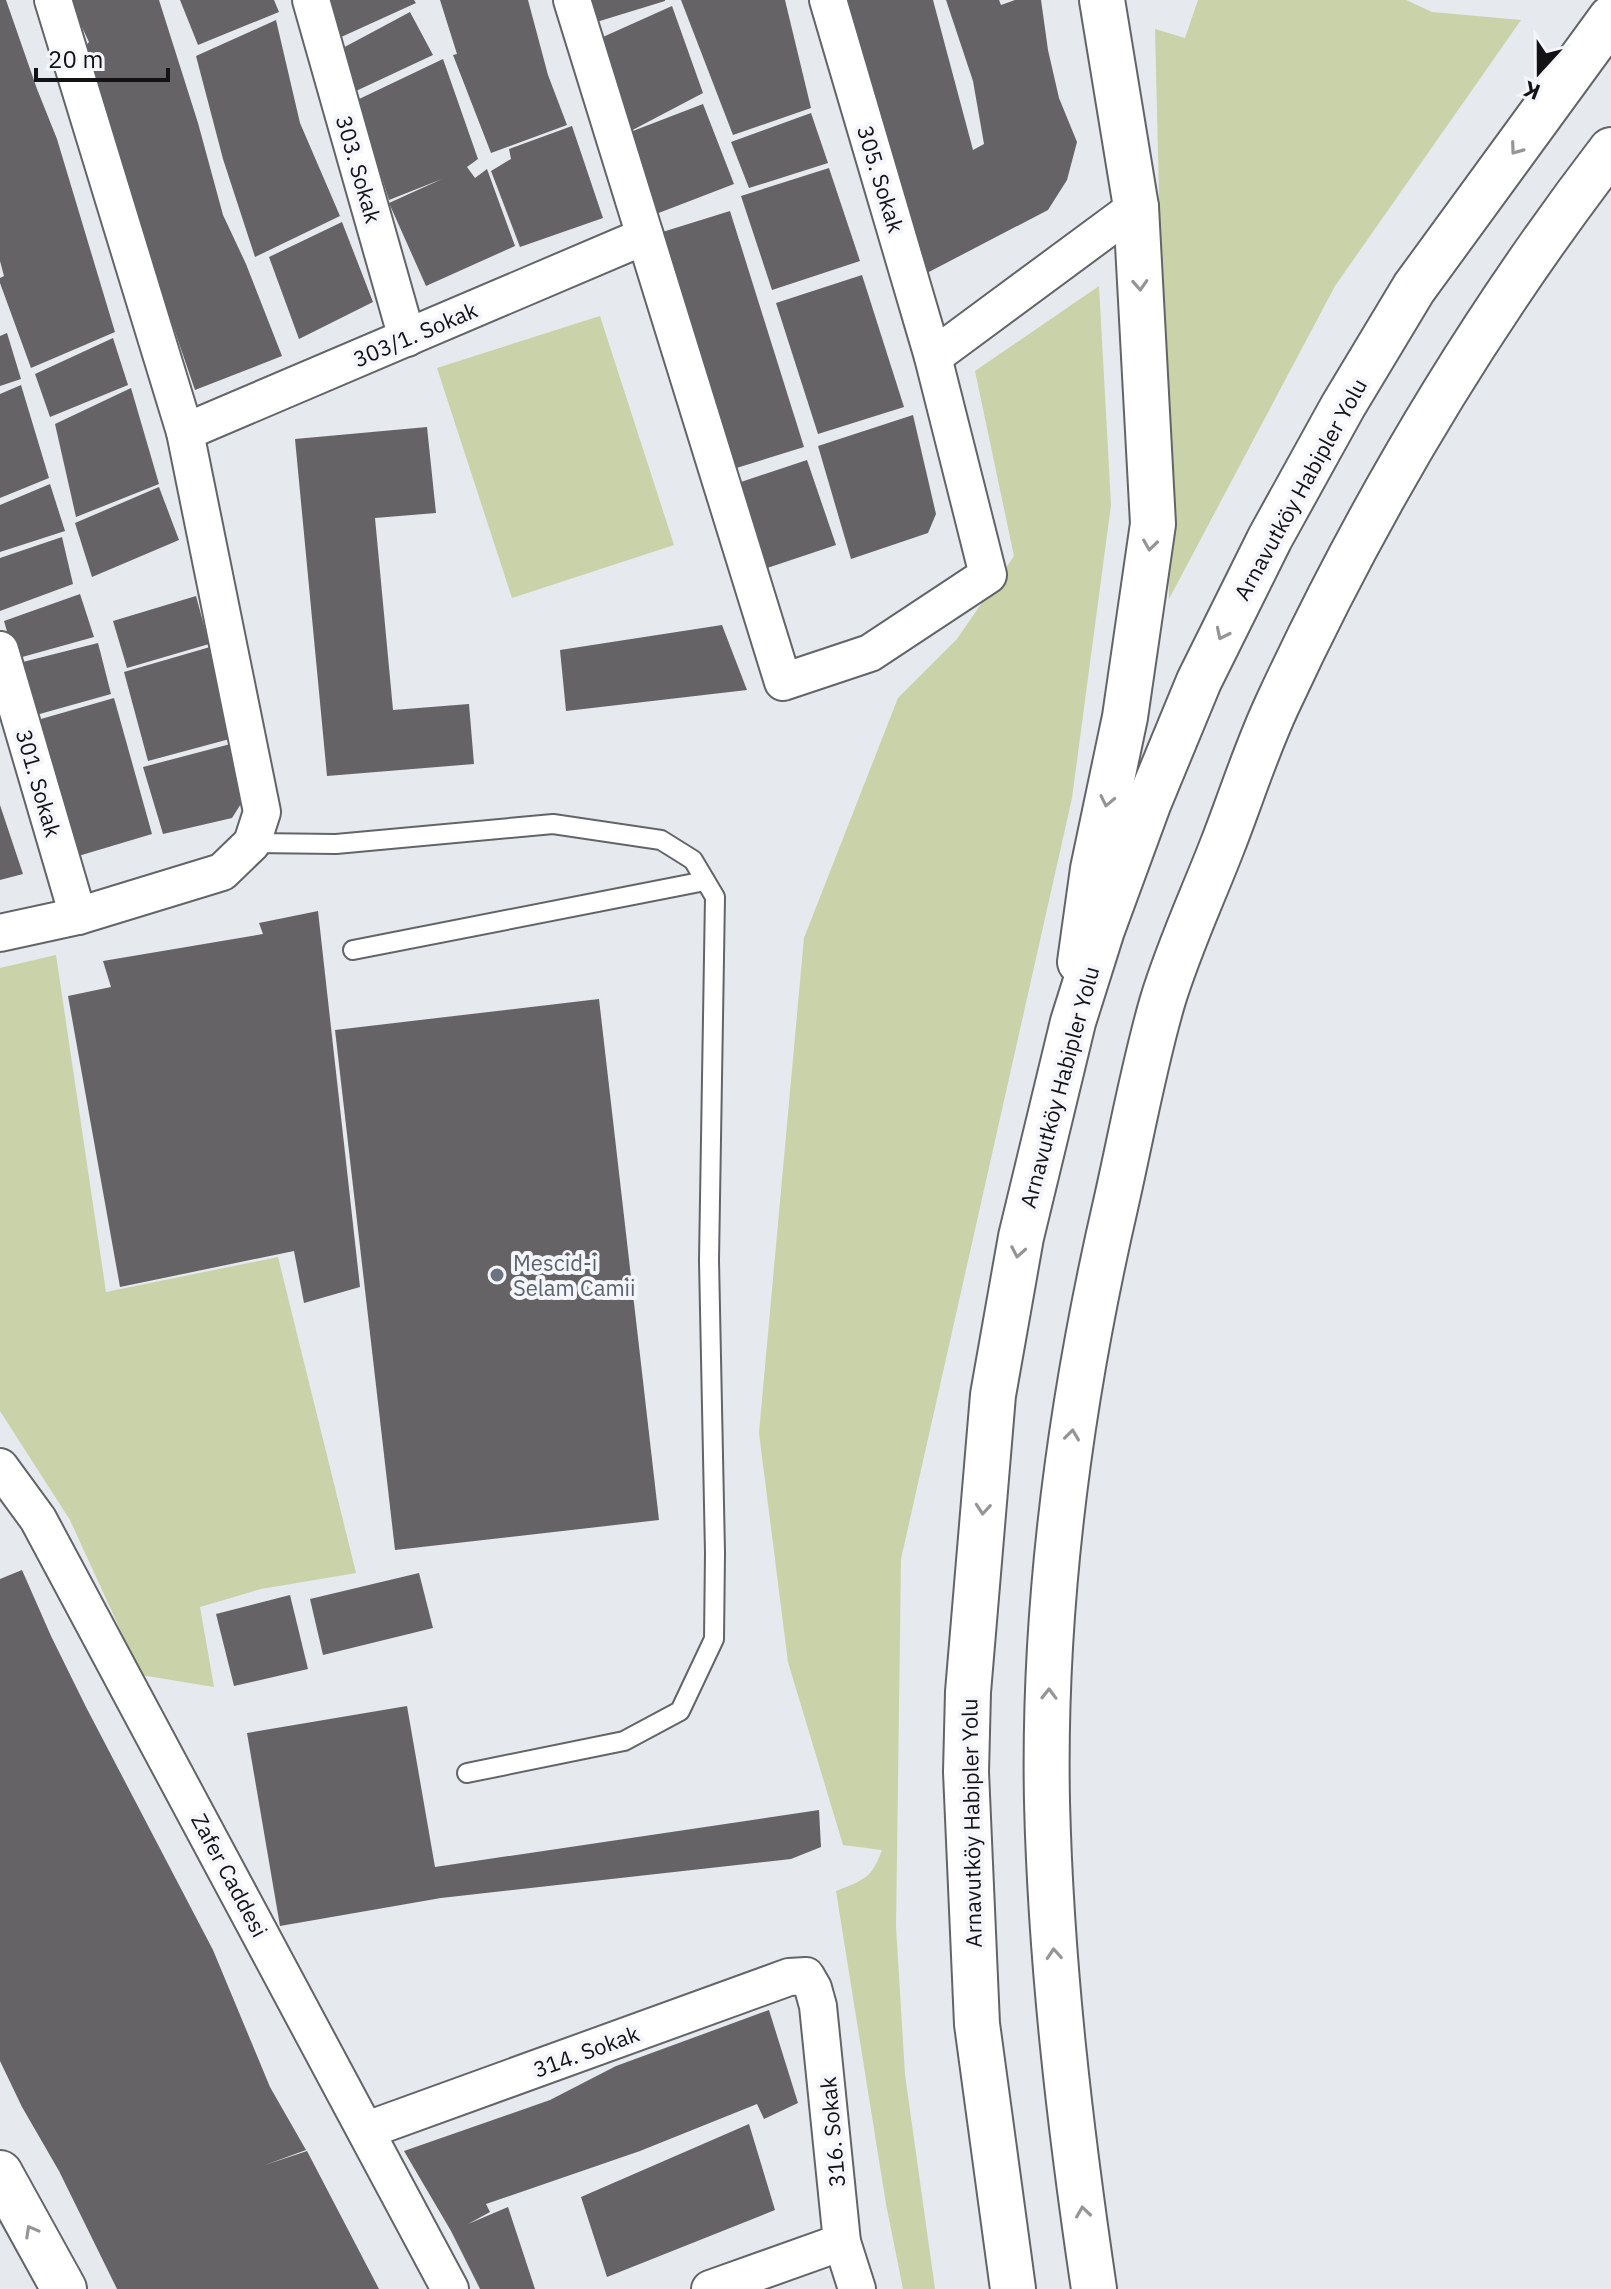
<svg xmlns="http://www.w3.org/2000/svg" width="1611" height="2289" font-family="'IBM Plex Sans',sans-serif">
<style>
.green{fill:#c9d2a8}
.building{fill:#666367}
.lines{fill:none;stroke-linecap:round;stroke-linejoin:round}
.lane-casing{stroke:#626468;stroke-width:22}
.street-casing{stroke:#626468;stroke-width:40}
.secondary-casing{stroke:#626468;stroke-width:48}
.primary-casing{stroke:#626468;stroke-width:48}
.highway-casing{stroke:#626468;stroke-width:48}
.lane{stroke:#fff;stroke-width:18}
.street{stroke:#fff;stroke-width:36}
.secondary{stroke:#fff;stroke-width:44}
.primary{stroke:#fff;stroke-width:44}
.highway{stroke:#fff;stroke-width:44}
.oneway{stroke:#959596}
.worship-dot{fill:#6b7280;stroke:#f4f6fb;stroke-width:3}
.labels{text-anchor:middle;dominant-baseline:central;stroke-width:8;stroke-linejoin:round;paint-order:stroke}
.street-label{font-size:22px;fill:#131315;stroke:#f4f6fb}
.worship-label{font-size:22px;fill:#5b616d;stroke:#f4f6fb;text-anchor:start}
</style>
<rect width="100%" height="100%" fill="#e6e9ed"/>
<g class="green">
<polygon points="1198,0 1406,0 1432,12 1521,20 1335,286 1169,599 1155,29 1185,38"/>
<path d="M1099,286L1111,505L1072,798L901,1559L896,1927L905,2075L935,2289H903L886,2204L836,1891C864,1880 872,1878 882,1850L843,1845L788,1662L759,1433L804,938L898,698L957,639L1014,556L975,371Z"/>
<polygon points="600,316 674,545 512,598 437,368"/>
<polygon points="56,955 106,1292 278,1257 356,1573 261,1589 200,1607 214,1687 141,1675 70,1520 0,1411 0,968"/>
</g>
<g class="building">
<polygon points="0,0 6,0 37,89 57,139 115,332 31,368 0,283 0,278 4,276 0,261"/>
<polygon points="69,0 159,0 198,123 223,215 246,264 282,356 195,390 117,162 102,98 84,48 89,42"/>
<polygon points="180,0 274,0 279,12 198,45"/>
<polygon points="323,0 414,0 416,3 339,38"/>
<polygon points="440,0 528,0 548,75 567,125 491,153 453,55 457,54"/>
<polygon points="584,0 665,0 665,1 590,24"/>
<polygon points="681,0 785,0 811,108 733,135"/>
<polygon points="842,0 933,0 973,150 984,144 973,81 946,0 999,0 1001,5 1015,0 1041,0 1048,50 1059,98 1077,142 1067,180 1048,210 925,274"/>
<polygon points="672,6 703,93 625,134 594,41"/>
<polygon points="410,12 433,55 356,91 339,50"/>
<polygon points="276,20 300,123 340,216 255,257 223,159 196,56"/>
<polygon points="443,59 478,159 467,167 475,178 487,169 515,246 426,286 389,203 442,179 389,200 357,100"/>
<polygon points="703,104 734,184 656,214 625,134"/>
<polygon points="811,113 828,163 749,188 731,142"/>
<polygon points="572,126 603,218 520,247 491,171 511,159 509,149"/>
<polygon points="829,168 860,261 772,290 741,196"/>
<polygon points="730,211 804,447 730,470 656,234"/>
<polygon points="342,222 373,302 299,339 269,257"/>
<polygon points="862,275 904,407 818,434 776,303"/>
<polygon points="7,333 21,379 0,386 0,336"/>
<polygon points="113,338 128,385 50,417 35,374"/>
<polygon points="21,385 49,478 0,498 0,394"/>
<polygon points="131,388 159,484 76,517 55,424"/>
<polygon points="913,415 936,514 928,533 851,559 818,446"/>
<polygon points="427,427 436,513 375,518 393,710 469,704 474,764 327,776 295,439"/>
<polygon points="807,460 836,545 758,571 729,486"/>
<polygon points="50,484 65,531 0,552 0,505"/>
<polygon points="159,487 179,540 92,577 75,523"/>
<polygon points="62,537 73,584 0,611 0,558"/>
<polygon points="80,594 94,637 15,659 4,621"/>
<polygon points="196,596 209,644 127,668 113,621"/>
<polygon points="722,625 747,690 566,711 560,650"/>
<polygon points="98,643 111,694 29,717 15,664"/>
<polygon points="210,647 237,737 148,761 124,672"/>
<polygon points="114,698 152,834 75,857 34,721"/>
<polygon points="238,742 251,788 232,818 163,834 143,767"/>
<polygon points="0,805 23,874 0,880"/>
<polygon points="318,911 360,1287 304,1303 294,1251 120,1287 68,996 111,987 103,961 263,934 259,923"/>
<polygon points="599,999 659,1520 395,1550 335,1030"/>
<polygon points="22,1570 51,1636 86,1707 213,1950 270,2087 306,2150 265,2165 307,2151 379,2289 117,2289 59,2171 22,2107 0,2061 0,1579"/>
<polygon points="419,1573 433,1628 323,1655 310,1599"/>
<polygon points="290,1595 308,1669 234,1686 216,1614"/>
<polygon points="407,1706 435,1867 819,1810 821,1847 791,1859 441,1898 280,1926 247,1733"/>
<polygon points="769,2010 798,2103 764,2119 757,2104 640,2151 486,2204 490,2212 468,2224 508,2207 535,2289 480,2289 451,2231 404,2151 550,2100 616,2066"/>
<polygon points="749,2124 775,2210 607,2277 581,2197"/>
</g>
<g class="lines">
<defs>
<g id="lane">
<polyline points="252,843 336,844 553,824 661,840 693,860 715,897 709,1260 715,1553 714,1639 680,1711 624,1741 467,1773"/>
<polyline points="353,950 705,881"/>
</g>
<g id="street">
<polyline points="311,0 407,338"/>
<polyline points="572,0 783,682 870,653 988,575 933,357 828,0"/>
<polyline points="933,357 1136,207"/>
<polyline points="185,432 645,236"/>
<polyline points="0,650 78,916"/>
<polyline points="0,933 78,916 222,872 252,843 262,812 185,432 53,0"/>
<polyline points="0,1467 38,1519 450,2289"/>
<polyline points="367,2130 789,1977 806,1976 813,1988 818,2006 842,2242 857,2289"/>
<polyline points="710,2289 842,2242"/>
</g>
<polyline id="secondary" points="1102,0 1136,207"/>
<g id="primary">
<polyline points="1080,962 1093,869 1125,717 1153,524 1136,207"/>
<polyline points="0,2173 64,2289"/>
</g>
<g id="highway">
<polyline points="1013,2289 977,2024 966,1772 968,1692 993,1395 1021,1237 1073,1022 1102,930 1149,802 1199,681 1270,538 1343,406 1414,288 1611,18"/>
<path d="M1094,2289C1070,2127 1051,1966 1047,1802C1043,1601 1071,1398 1116,1203C1131,1137 1143,1069 1162,1003C1178,949 1203,896 1223,844C1241,798 1256,750 1277,705C1368,508 1479,322 1611,150"/>
</g>
</defs>
<use href="#lane" class="lane-casing"/>
<use href="#street" class="street-casing"/>
<use href="#secondary" class="secondary-casing"/>
<use href="#primary" class="primary-casing"/>
<use href="#highway" class="highway-casing"/>
<use href="#lane" class="lane"/>
<use href="#street" class="street"/>
<use href="#secondary" class="secondary"/>
<use href="#primary" class="primary"/>
<use href="#highway" class="highway"/>
</g>
<defs><path id="oneway-chevron" d="M-2-3.5L2.5 0L-2 3.5" fill="none" stroke-width="1.6" stroke-linecap="round" stroke-linejoin="round" transform="scale(2)"/></defs>
<g class="oneway">
<use href="#oneway-chevron" transform="translate(1516 149) rotate(126)"/>
<use href="#oneway-chevron" transform="translate(1140 285) rotate(87)"/>
<use href="#oneway-chevron" transform="translate(1150 545) rotate(98)"/>
<use href="#oneway-chevron" transform="translate(1222 634) rotate(116)"/>
<use href="#oneway-chevron" transform="translate(1107 801) rotate(102)"/>
<use href="#oneway-chevron" transform="translate(1018 1252) rotate(100)"/>
<use href="#oneway-chevron" transform="translate(1072 1435) rotate(-83)"/>
<use href="#oneway-chevron" transform="translate(983 1509) rotate(95)"/>
<use href="#oneway-chevron" transform="translate(1049 1694) rotate(-89)"/>
<use href="#oneway-chevron" transform="translate(1054 1954) rotate(-94)"/>
<use href="#oneway-chevron" transform="translate(1083 2212) rotate(-98)"/>
<use href="#oneway-chevron" transform="translate(31 2231) rotate(-119)"/>
</g>
<circle class="worship-dot" cx="497" cy="1275" r="8"/>
<g class="labels">
<g class="street-label">
<text transform="translate(359 169) rotate(74)">303. Sokak</text>
<text transform="translate(881 179) rotate(73)">305. Sokak</text>
<text transform="translate(415 334) rotate(-23)">303/1. Sokak</text>
<text transform="translate(1300 489) rotate(-61)">Arnavutköy Habipler Yolu</text>
<text transform="translate(39 783) rotate(74)">301. Sokak</text>
<text transform="translate(1059 1087) rotate(-75)">Arnavutköy Habipler Yolu</text>
<text transform="translate(971 1823) rotate(-91)">Arnavutköy Habipler Yolu</text>
<text transform="translate(230 1875) rotate(62)">Zafer Caddesi</text>
<text transform="translate(586 2051) rotate(-20)">314. Sokak</text>
<text transform="translate(832 2132) rotate(-95)">316. Sokak</text>
</g>
<g class="worship-label">
<text x="513" y="1262">Mescid-i<tspan x="513" dy="25">Selam Camii</tspan></text>
</g>
</g>
<g transform="translate(1539 72) rotate(201)" stroke="#f4f6fb" stroke-width="6" paint-order="stroke">
<path d="M0-6L14 30L0 20L-14 30Z" fill="#131315"/>
<text y="-12" font-size="22" font-weight="bold" text-anchor="middle" fill="#131315">K</text>
</g>
<path d="M36 68v12h132v-12" fill="none" stroke="#131315" stroke-width="4"/>
<text x="48" y="68" font-size="24" fill="#131315" stroke="#f4f6fb" stroke-width="6" paint-order="stroke">20 m</text>
</svg>
